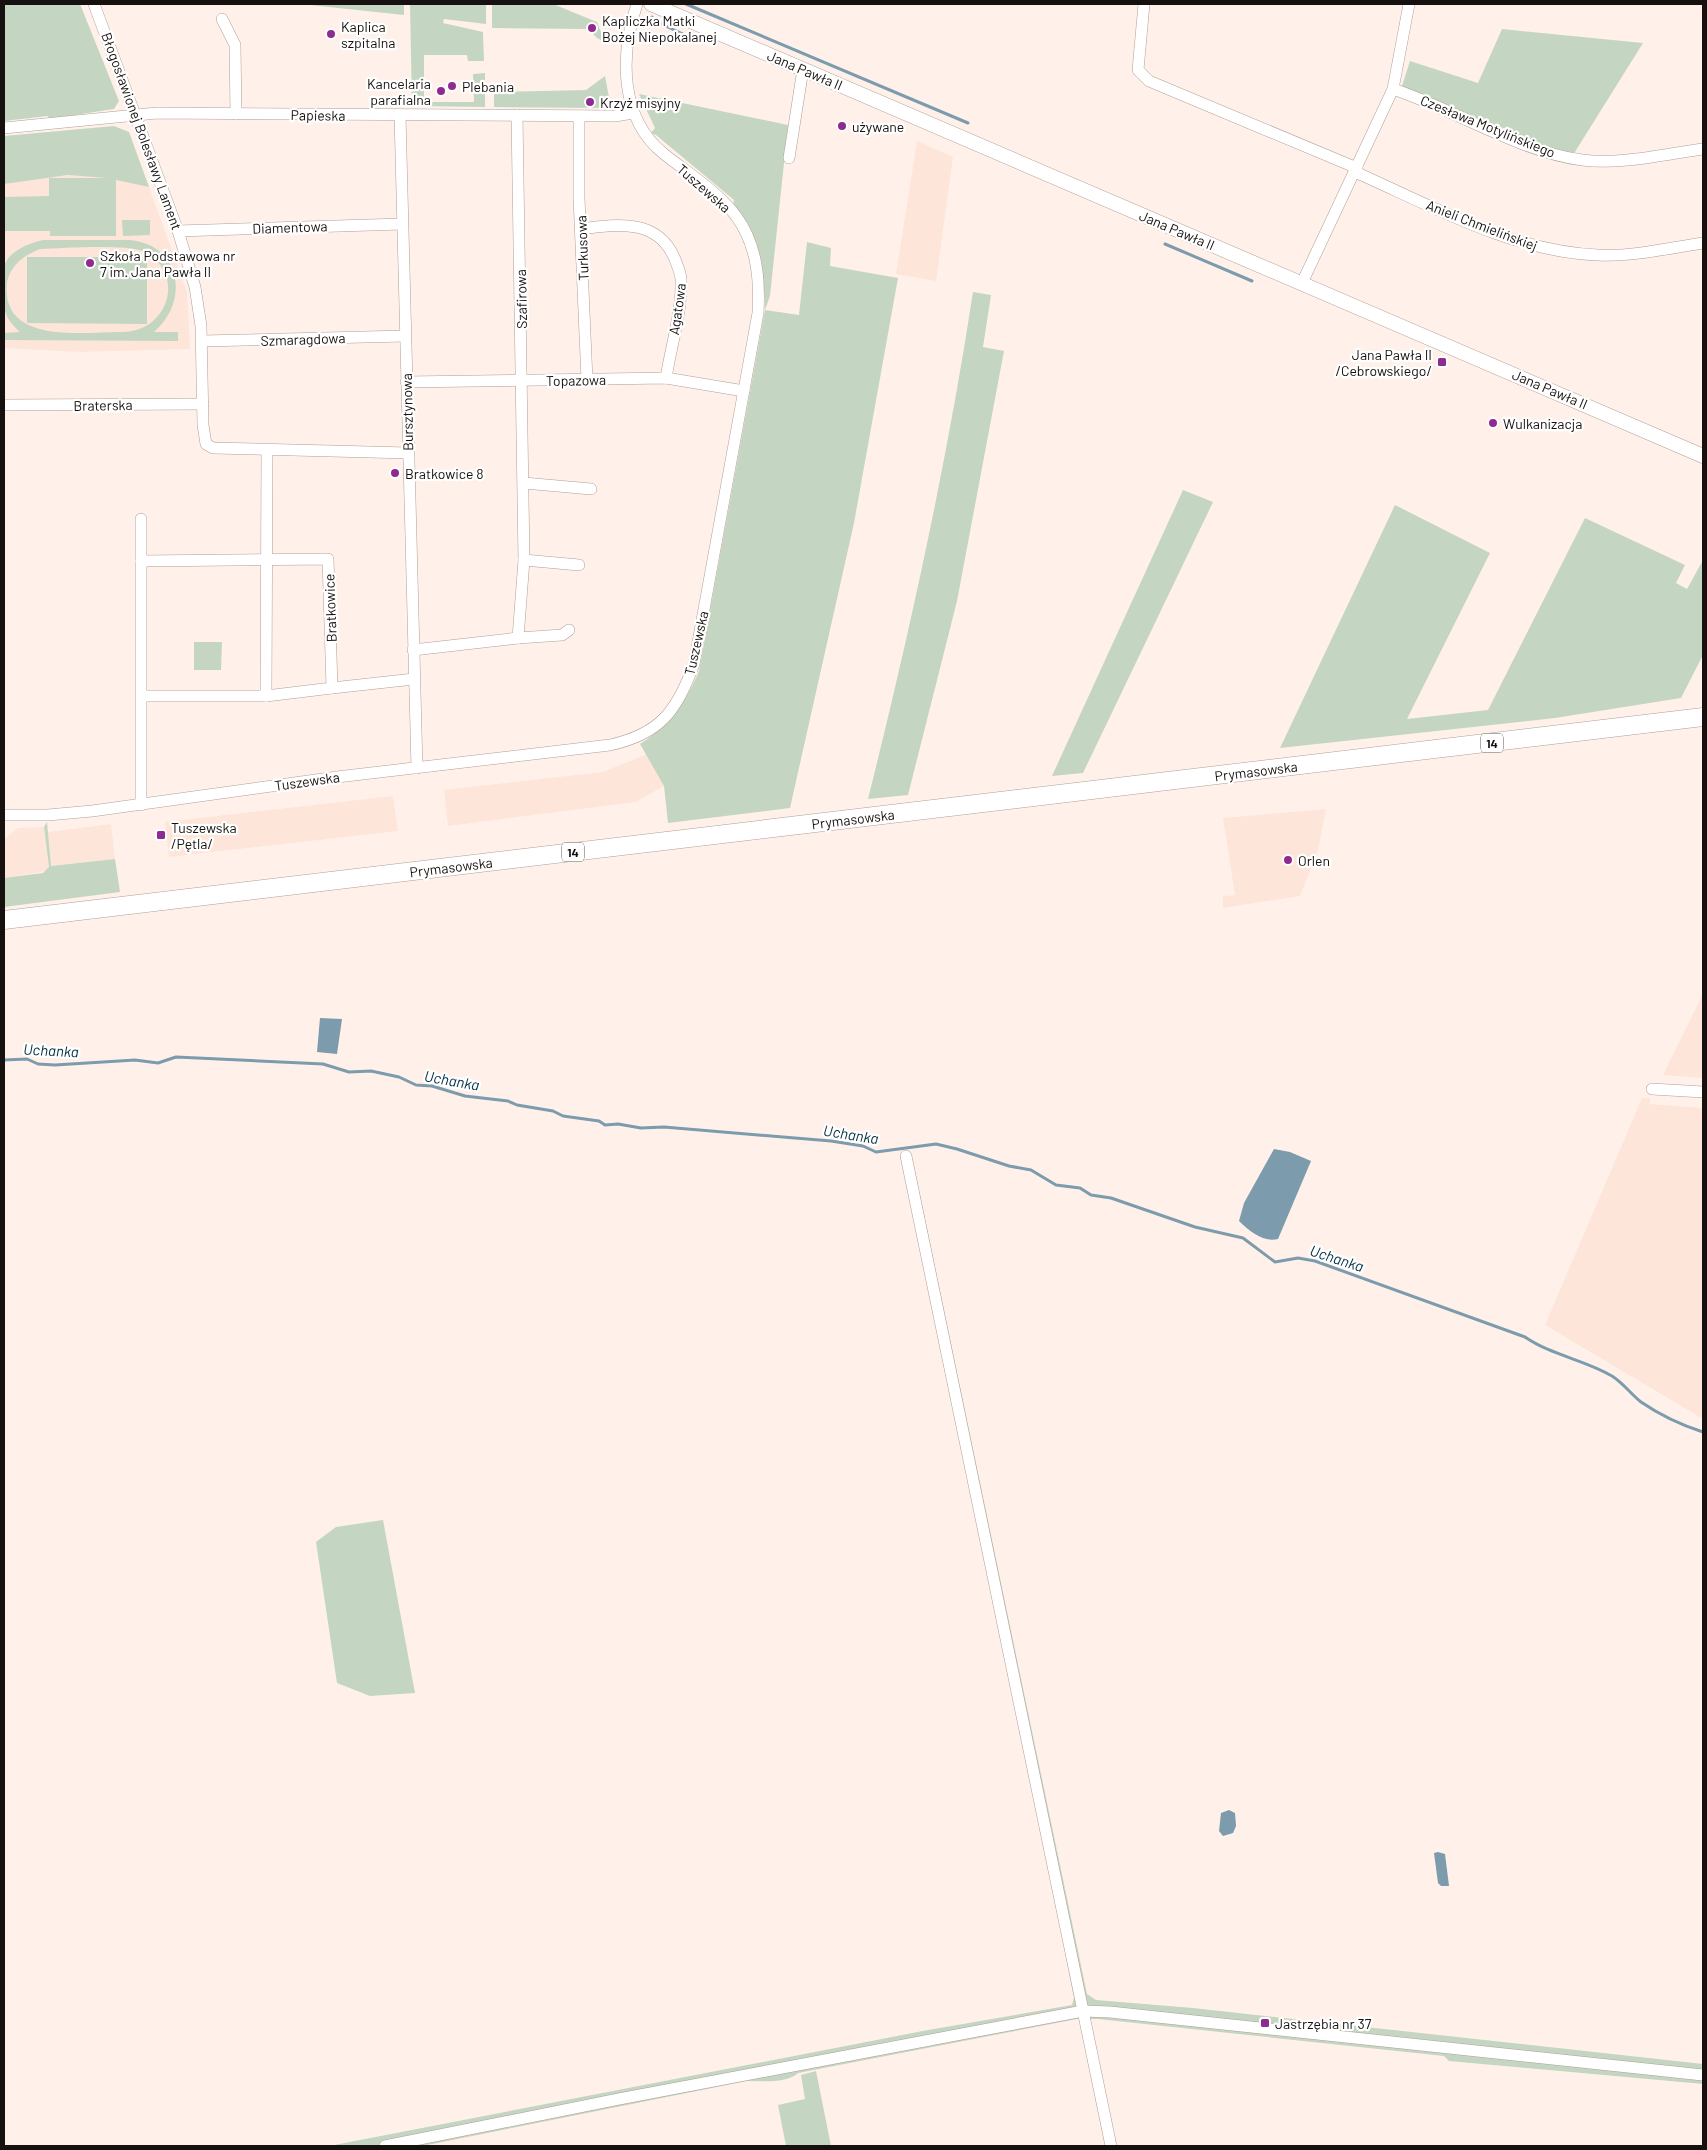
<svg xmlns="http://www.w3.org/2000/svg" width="1707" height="2150" font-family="Barlow,sans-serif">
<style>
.built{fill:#fee5d9}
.green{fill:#c4d6c1;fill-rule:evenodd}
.water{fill:#7c9bac}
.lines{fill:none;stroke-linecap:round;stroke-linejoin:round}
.stream{stroke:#7c9bac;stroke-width:3}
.minor-casing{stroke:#af9f98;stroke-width:12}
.tertiary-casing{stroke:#af9f98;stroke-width:15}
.primary-casing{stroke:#af9f98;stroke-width:19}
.minor{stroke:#fff;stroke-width:11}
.tertiary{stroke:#fff;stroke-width:14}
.primary{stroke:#fff;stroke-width:18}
.poi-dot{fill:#8f2a91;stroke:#fff;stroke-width:2}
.labels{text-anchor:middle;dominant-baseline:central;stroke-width:4.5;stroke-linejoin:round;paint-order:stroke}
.shield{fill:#fff;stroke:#5c5856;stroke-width:1}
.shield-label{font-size:12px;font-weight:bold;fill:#16110e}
.poi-label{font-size:14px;fill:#16110e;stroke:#fff;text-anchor:start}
.street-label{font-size:14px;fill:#16110e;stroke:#fff}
.water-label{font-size:15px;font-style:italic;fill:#013044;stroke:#fff}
</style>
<rect width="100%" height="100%" fill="#fff1ea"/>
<g class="built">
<polygon points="917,141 953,157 936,281 896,274"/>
<polygon points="77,175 98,176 149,187 187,292 190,349 81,352 4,348 4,184 47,176"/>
<polygon points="647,754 664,786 636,802 448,826 444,790 603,772"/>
<polygon points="393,796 398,831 169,857 165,822"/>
<polygon points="1326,809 1318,850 1300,896 1223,908 1223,896 1235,895 1223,818"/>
<polygon points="111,824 115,859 51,866 48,832"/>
<polygon points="44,827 49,867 47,871 4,878 4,839 18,828"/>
<polygon points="1703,994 1703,1078 1663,1075"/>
<polygon points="1642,1098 1650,1098 1650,1104 1703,1108 1703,1419 1545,1325"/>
</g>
<g class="green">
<polygon points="4,4 80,4 119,101 114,109 49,119 48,116 4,121"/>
<polygon points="272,4 404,4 404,15 310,5"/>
<polygon points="410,4 486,4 486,24 444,19 443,23 483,32 484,61 468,61 467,55 424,55 424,102 474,102 473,74 485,73 485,107 412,106"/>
<polygon points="492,4 553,4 597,22 605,42 597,38 588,29 492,28"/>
<polygon points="1502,29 1643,43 1573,155 1538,144 1400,92 1410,61 1478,83"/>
<polygon points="605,76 610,103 606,108 494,107 494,92 586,90"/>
<path d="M639,94L788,125L770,296L765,310L799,315L807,242L831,248L830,266L898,278L854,523L790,808L668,823L664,786L640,744C669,726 686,702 699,671L765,310C765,271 759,236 733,205L734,200L656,135L651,133L655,128Z"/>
<polygon points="114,126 129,132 149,187 116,180 116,236 50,236 50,231 4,231 4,197 49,196 49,178 107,178 68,175 4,184 4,136"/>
<polygon points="122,220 150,220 150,235 123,236"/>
<path d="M43,240H130C181,245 190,301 154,332H178V341L4,340V333L20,332C3,316 4,311 4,288C4,282 3,275 4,268C6,252 29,243 43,240ZM40,249C63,248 125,244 142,251C187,270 170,333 121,332C83,332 0,345 7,282C11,264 25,255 40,249Z"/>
<polygon points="27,257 147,257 147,324 27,323"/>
<path d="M973,292L991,295L983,347L1004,351L957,601L908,795L868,799C910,631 947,462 973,292Z"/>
<polygon points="1183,490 1213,502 1083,773 1052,776"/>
<polygon points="1395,505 1490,553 1407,719 1488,710 1585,518 1685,565 1676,583 1687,589 1703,560 1703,655 1681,698 1555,718 1280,748"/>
<polygon points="194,642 222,642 221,670 194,670"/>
<polygon points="47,822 51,866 115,859 120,892 4,907 4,878 43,873 49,867 44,827"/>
<path d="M912,1157L1087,1994L1096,2000L1193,2008L1703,2064V2084L1449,2061L1444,2056L1098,2019H1077L798,2073C786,2084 762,2081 747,2081L422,2146H329L928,2030L1072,2005L1074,1998Z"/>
<polygon points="383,1520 415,1693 370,1696 337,1683 316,1542 336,1527"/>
<polygon points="816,2071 831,2146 786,2146 778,2105 805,2099 801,2075"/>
</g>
<g class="water">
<polygon points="320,1018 342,1019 337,1054 317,1052"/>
<path d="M1274,1149L1290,1152L1311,1161L1278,1239C1264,1243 1249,1231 1239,1221L1244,1203Z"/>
<polygon points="1229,1810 1235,1813 1236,1826 1233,1833 1223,1836 1219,1831 1221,1813"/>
<polygon points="1438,1852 1445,1854 1449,1886 1441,1886 1438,1883 1434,1853"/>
</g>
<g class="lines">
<g class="stream">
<polyline points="686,4 968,123"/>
<polyline points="652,17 651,19 687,36"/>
<polyline points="1165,244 1252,281"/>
<path d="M4,1060L27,1059L38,1064L55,1065L135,1060L158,1063L176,1057L323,1064L349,1072L371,1071L399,1077L416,1085L432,1086L465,1096L508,1101L517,1105L553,1111L563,1116L599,1121L605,1125L618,1124L641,1128L664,1127L831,1141L863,1146L876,1152L936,1144L957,1149L1009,1166L1031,1170L1056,1185L1080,1188L1091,1195L1111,1198L1195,1227L1243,1238L1275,1262L1298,1258L1315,1261L1525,1337C1551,1355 1585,1360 1612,1376C1623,1383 1631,1394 1641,1402C1660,1415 1681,1425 1703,1432"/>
</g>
<defs>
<g id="minor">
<polyline points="94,4 178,231 195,287 201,326 203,425 206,444 213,448 408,453"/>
<polyline points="1144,4 1138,70 1149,81 1357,168"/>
<polyline points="222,19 235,45 236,114"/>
<path d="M1393,89C1453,109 1520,152 1582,160C1621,165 1665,154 1703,149"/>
<polyline points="400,115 417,768"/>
<polyline points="579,116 579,198 587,380"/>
<polyline points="4,128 157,113 615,116 633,113"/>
<polyline points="789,158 803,69"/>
<path d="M1355,172C1432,206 1513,252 1598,255C1632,257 1669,248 1703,243"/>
<path d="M581,229C618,224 660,218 676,262C678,267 681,274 681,280C682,312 671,346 666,378"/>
<polyline points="178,231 402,224"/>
<polyline points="1302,283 1393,89 1409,4"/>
<polyline points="202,341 405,336"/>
<polyline points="406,382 666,378 744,391"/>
<polyline points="4,405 203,404"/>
<polyline points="524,483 591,489"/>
<polyline points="524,560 579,565"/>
<polyline points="141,561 328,559 332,688 266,696 143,696"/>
<polyline points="518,638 562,635 569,630"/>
<polyline points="413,650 518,638 524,560 517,115"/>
<polyline points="332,688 414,679"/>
<polyline points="266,696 267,450"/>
<polyline points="141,805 141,519"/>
<path d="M4,815H48L92,811L337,777L610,745C660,734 677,711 694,664L758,313C760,279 757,245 736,216C717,191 688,173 664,154C619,118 620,54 637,4"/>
<polyline points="1652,1089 1703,1092"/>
<polyline points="906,1156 1111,2146"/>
<polyline points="385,2146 619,2099 1083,2011 1110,2012 1703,2075"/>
</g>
<polyline id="tertiary" points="651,4 1703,456"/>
<polyline id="primary" points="4,920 1703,717"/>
</defs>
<use href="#minor" class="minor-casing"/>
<use href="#tertiary" class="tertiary-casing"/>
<use href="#primary" class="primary-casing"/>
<use href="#minor" class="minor"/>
<use href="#tertiary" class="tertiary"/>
<use href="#primary" class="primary"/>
</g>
<g class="poi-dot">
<circle cx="592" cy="28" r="5"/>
<circle cx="331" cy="34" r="5"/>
<circle cx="452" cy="86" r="5"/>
<circle cx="441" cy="91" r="5"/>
<circle cx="590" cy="102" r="5"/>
<circle cx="842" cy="126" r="5"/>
<circle cx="90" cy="263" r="5"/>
<rect x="1437" y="357" width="10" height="10" rx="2.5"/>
<circle cx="1493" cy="423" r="5"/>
<circle cx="395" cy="473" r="5"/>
<rect x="156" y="830" width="10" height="10" rx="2.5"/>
<circle cx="1288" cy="860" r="5"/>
<rect x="1260" y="2018" width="10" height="10" rx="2.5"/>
</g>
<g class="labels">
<g class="shield">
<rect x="1481" y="733.5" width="22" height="19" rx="4"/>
<rect x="562" y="842.5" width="22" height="19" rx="4"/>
</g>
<g class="shield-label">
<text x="1492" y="743">14</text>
<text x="573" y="852">14</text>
</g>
<g class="poi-label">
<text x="602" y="20">Kapliczka Matki<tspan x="602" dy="16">Bożej Niepokalanej</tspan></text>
<text x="341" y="26">Kaplica<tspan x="341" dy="16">szpitalna</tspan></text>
<text x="431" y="83" text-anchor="end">Kancelaria<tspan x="431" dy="16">parafialna</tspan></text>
<text x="462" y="86">Plebania</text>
<text x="600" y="102">Krzyż misyjny</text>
<text x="852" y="126">używane</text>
<text x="100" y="255">Szkoła Podstawowa nr<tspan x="100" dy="16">7 im. Jana Pawła II</tspan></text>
<text x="1432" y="354" text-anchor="end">Jana Pawła II<tspan x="1432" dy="16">/Cebrowskiego/</tspan></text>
<text x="1503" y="423">Wulkanizacja</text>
<text x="405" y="473">Bratkowice 8</text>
<text x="171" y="827">Tuszewska<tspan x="171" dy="16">/Pętla/</tspan></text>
<text x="1298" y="860">Orlen</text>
<text x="1275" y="2023">Jastrzębia nr 37</text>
</g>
<g class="street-label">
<text transform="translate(805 70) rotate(23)">Jana Pawła II</text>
<text transform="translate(318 115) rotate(1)">Papieska</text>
<text transform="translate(1488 126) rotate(22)">Czesława Motylińskiego</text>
<text transform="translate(142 131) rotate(70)">Błogosławionej Bolesławy Lament</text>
<text transform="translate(704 188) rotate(41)">Tuszewska</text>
<text transform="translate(1482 225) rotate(21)">Anieli Chmielińskiej</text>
<text transform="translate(290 227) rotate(-2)">Diamentowa</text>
<text transform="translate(1177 230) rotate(23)">Jana Pawła II</text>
<text transform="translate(582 248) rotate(-92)">Turkusowa</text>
<text transform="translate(521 299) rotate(-91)">Szafirowa</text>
<text transform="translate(677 309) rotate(-82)">Agatowa</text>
<text transform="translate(303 339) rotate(-2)">Szmaragdowa</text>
<text transform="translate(576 380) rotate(-1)">Topazowa</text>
<text transform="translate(1550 389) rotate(23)">Jana Pawła II</text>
<text transform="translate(103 405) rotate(-1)">Braterska</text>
<text transform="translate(407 412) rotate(-91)">Bursztynowa</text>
<text transform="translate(330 608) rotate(-92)">Bratkowice</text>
<text transform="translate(696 643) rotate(-77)">Tuszewska</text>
<text transform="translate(1256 771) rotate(-7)">Prymasowska</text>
<text transform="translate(307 781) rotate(-8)">Tuszewska</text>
<text transform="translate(853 819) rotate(-7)">Prymasowska</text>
<text transform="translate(451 867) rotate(-7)">Prymasowska</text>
</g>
<g class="water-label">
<text transform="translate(51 1050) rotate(3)">Uchanka</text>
<text transform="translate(452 1080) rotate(10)">Uchanka</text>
<text transform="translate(851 1134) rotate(9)">Uchanka</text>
<text transform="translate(1337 1258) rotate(18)">Uchanka</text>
</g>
</g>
<rect width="1707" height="2150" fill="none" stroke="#16110e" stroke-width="10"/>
</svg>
